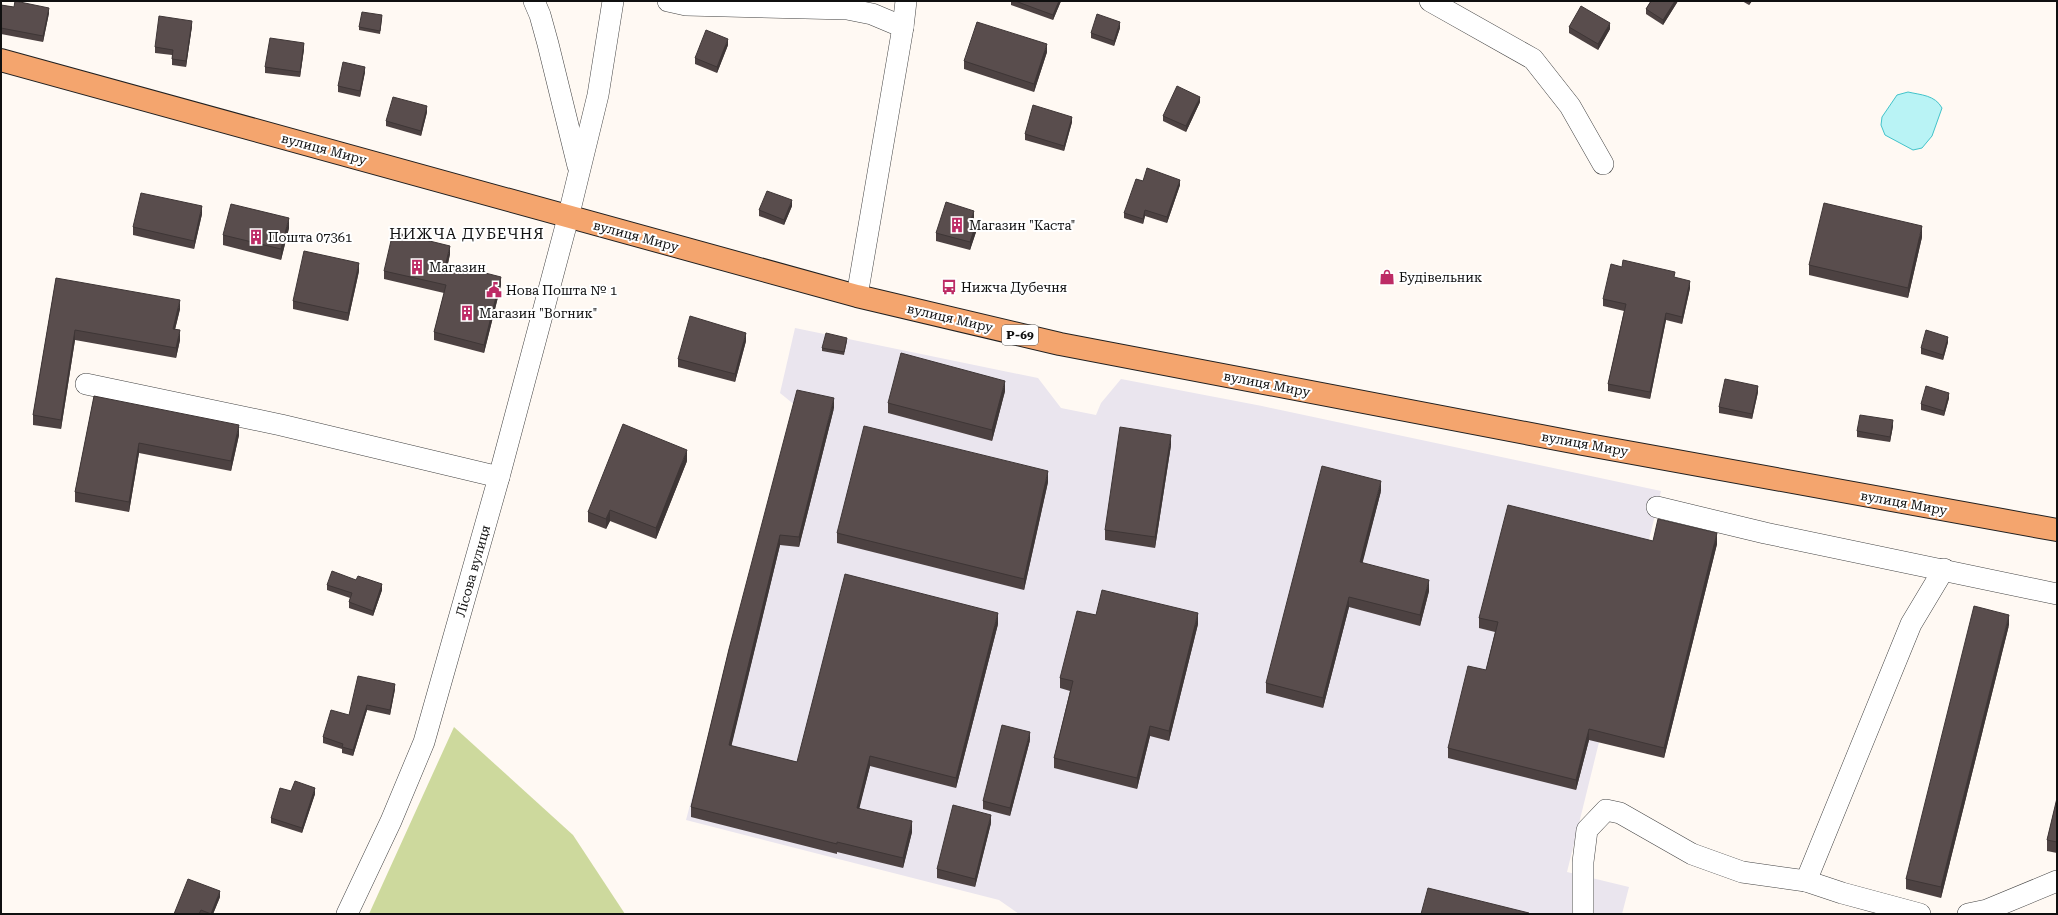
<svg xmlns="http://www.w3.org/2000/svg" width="2058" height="915" font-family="'Roboto Serif',serif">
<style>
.industrial{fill:#eae5ee}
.forest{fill:#cdd99d}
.water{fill:#b9f3f5;stroke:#42c3ca}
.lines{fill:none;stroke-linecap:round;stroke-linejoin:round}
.minor-casing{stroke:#434343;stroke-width:22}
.major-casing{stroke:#212121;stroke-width:24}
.minor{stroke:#fff;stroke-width:21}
.major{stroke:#f4a56e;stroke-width:22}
.wall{fill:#4d4242}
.shaded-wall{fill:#3e3636}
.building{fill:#594d4d;stroke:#3e3636}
.labels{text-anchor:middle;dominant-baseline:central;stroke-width:4;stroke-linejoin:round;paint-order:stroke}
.shield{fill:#fff;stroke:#585858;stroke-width:1}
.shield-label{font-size:12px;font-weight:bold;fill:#101010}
.street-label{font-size:13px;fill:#101010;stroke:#fff}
.poi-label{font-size:13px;fill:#101010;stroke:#fff;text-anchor:start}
.quarter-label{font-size:15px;letter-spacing:1px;fill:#101010;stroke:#fff}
</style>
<rect width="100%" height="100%" fill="#fff9f3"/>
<polygon class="industrial" points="795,328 1038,378 1061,408 1096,415 1101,403 1121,379 1262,406 1661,491 1567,872 1629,887 1622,914 1019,914 999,900 686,820 796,406 780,393"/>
<polygon class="forest" points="454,727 573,835 625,914 369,914"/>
<path class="water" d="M1908,92C1921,95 1935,95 1942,108L1932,136L1922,148L1913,150L1885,135L1881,125L1882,117L1897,95Z"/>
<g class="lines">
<defs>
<g id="minor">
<polyline points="534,1 540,15 548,44 578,166"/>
<polyline points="668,1 686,5 847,9 872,14 903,27"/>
<polyline points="1430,1 1533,59 1570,106 1603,164"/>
<polyline points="857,296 903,27 906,1"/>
<polyline points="86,384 281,425 499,477"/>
<polyline points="1657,507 1765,533 2057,594"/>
<polyline points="347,914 391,821 424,742 499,477 568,218 598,95 613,1"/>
<polyline points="1583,914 1583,862 1587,830 1606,810 1620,813 1692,854 1742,872 1806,881"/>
<polyline points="1920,914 1842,893 1806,881 1911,624 1944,569"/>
<polyline points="1968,914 1987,910 2057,881"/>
</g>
<polyline id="major" points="1,60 857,296 1060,344 1583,444 2057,530"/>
</defs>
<use href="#minor" class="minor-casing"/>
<use href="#major" class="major-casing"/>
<use href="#minor" class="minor"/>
<use href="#major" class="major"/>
</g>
<g class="wall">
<polygon points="1011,1 1061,1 1053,20 1011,5"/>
<polygon points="1651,1 1678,1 1663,25 1646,14 1646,9"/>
<polygon points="1742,1 1752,1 1749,5"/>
<polygon points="1,5 49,13 43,42 1,34"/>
<polygon points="382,18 380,34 359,30 359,27"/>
<polygon points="192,26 186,67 172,65 172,55 155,53 155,47"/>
<polygon points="1569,27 1610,29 1598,50 1569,33"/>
<polygon points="1120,28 1114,46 1091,38 1091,33"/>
<polygon points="728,45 717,73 695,64 695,58"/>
<polygon points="304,49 300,77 265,73 265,67"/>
<polygon points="1047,52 1034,92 964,69 964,61"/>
<polygon points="365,72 360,97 338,92 338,86"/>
<polygon points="1200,102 1186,132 1163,121 1163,116"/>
<polygon points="427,112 421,136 386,126 386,121"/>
<polygon points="1072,122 1064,151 1025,140 1025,134"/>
<polygon points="1143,181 1180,185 1167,223 1145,216 1143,224 1124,218 1124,213"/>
<polygon points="792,206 784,225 759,216 759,210"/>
<polygon points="202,214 194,249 133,235 133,227"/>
<polygon points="974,219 973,223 976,232 970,250 936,241 936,233"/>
<polygon points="289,228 281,260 223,245 223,235"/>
<polygon points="1922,237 1908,298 1809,275 1809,265"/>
<polygon points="450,254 448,264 501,285 484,353 434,340 434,332 444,293 384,279 384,271"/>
<polygon points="359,271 348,321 293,309 293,301"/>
<polygon points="56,278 180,309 175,329 180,340 176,358 75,340 61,429 33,425 33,415"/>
<polygon points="1675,278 1690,288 1682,324 1666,320 1650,399 1608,391 1608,384 1624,311 1603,306 1603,299"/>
<polygon points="746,341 735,382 678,367 678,359"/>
<polygon points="847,341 844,355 822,351 822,348"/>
<polygon points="1948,342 1943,360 1921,354 1921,348"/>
<polygon points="1005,391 992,441 888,413 888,403"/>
<polygon points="1758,392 1752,419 1719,413 1719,407"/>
<polygon points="94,396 239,435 231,471 139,453 129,512 75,502 75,492"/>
<polygon points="1949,398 1944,416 1921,410 1921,404"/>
<polygon points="834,408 799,547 780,545 731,746 797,762 998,624 956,788 870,766 859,808 912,832 903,868 837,852 837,854 691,817 691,807 729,649"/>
<polygon points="1893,426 1890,442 1857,437 1857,431"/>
<polygon points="1171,445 1155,548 1105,540 1105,530"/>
<polygon points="687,461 656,539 610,521 606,529 588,522 588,512"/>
<polygon points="1048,482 1024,590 837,543 837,533"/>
<polygon points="1381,491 1362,563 1429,591 1420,626 1349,607 1323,708 1266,693 1266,683"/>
<polygon points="1653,541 1717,544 1664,758 1589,740 1576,790 1448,758 1448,748 1486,670 1495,632 1479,628 1479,618"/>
<polygon points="327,585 382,590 373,616 349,608 349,602 350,598 327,590"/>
<polygon points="1198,624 1169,741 1150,736 1137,789 1054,768 1054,758 1070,691 1060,688 1060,678"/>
<polygon points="2009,625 1941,898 1906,889 1906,879"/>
<polygon points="395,689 390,715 367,710 353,756 342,753 342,749 323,743 323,737 349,715"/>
<polygon points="1030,740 1010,816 983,809 983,801"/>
<polygon points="291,791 315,794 302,833 271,823 271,818"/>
<polygon points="2057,798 2057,853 2047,851 2047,840"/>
<polygon points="991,823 975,887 937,878 937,869"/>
<polygon points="220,897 213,914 174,914"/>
</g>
<g class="shaded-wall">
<polygon points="1059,1 1061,1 1053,20 1053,15"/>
<polygon points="1675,1 1678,1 1663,25 1663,20"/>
<polygon points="1749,1 1752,1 1749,5"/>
<polygon points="49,8 49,13 43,42 43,36"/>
<polygon points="192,21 192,26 186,67 186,61"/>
<polygon points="1120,22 1120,28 1114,46 1114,41"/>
<polygon points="1610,23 1610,29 1598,50 1598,44"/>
<polygon points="728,39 728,45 717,73 717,67"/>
<polygon points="304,43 304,49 300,77 300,72"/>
<polygon points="1047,44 1047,52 1034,92 1034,84"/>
<polygon points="365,67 365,72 360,97 360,91"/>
<polygon points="1200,97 1200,102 1186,132 1186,126"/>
<polygon points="427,106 427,112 421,136 421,131"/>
<polygon points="1072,117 1072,122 1064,151 1064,146"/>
<polygon points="1180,180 1180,185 1167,223 1167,217"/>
<polygon points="792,200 792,206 784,225 784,220"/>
<polygon points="202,206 202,214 194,249 194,241"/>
<polygon points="1145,210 1145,216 1143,224 1143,219"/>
<polygon points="974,211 974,219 970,230 970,222"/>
<polygon points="289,218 289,228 281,260 281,249"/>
<polygon points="976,224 976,232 970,250 970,242"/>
<polygon points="1922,226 1922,237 1908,298 1908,288"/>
<polygon points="450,246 450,254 446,271 446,263"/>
<polygon points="359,263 359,271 348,321 348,313"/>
<polygon points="501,277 501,285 484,353 484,345"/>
<polygon points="1690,281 1690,288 1682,324 1682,317"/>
<polygon points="180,300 180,309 173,338 173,329"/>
<polygon points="1666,313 1666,320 1650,399 1650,392"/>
<polygon points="75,330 75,340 61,429 61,420"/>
<polygon points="180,330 180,340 176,358 176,348"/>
<polygon points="746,333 746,341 735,382 735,374"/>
<polygon points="1948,337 1948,342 1943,360 1943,355"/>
<polygon points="1005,381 1005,391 992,441 992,430"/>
<polygon points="1758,386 1758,392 1752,419 1752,414"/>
<polygon points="1949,393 1949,398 1944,416 1944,411"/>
<polygon points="834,398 834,408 799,547 799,537"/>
<polygon points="1893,420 1893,426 1890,442 1890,437"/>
<polygon points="239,425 239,435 231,471 231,461"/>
<polygon points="1171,435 1171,445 1155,548 1155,537"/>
<polygon points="139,443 139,453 129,512 129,502"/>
<polygon points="687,450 687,461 656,539 656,528"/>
<polygon points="1048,471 1048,482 1024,590 1024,579"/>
<polygon points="1381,481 1381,491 1360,573 1360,562"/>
<polygon points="610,510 610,521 606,529 606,519"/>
<polygon points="1717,533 1717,544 1664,758 1664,748"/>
<polygon points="780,535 780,545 729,756 729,745"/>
<polygon points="1429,580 1429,591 1420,626 1420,615"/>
<polygon points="382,584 382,590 373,616 373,611"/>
<polygon points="1349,597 1349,607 1323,708 1323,698"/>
<polygon points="998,613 998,624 956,788 956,778"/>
<polygon points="1198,613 1198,624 1169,741 1169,731"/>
<polygon points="2009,615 2009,625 1941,898 1941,887"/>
<polygon points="395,684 395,689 390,715 390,710"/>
<polygon points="367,705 367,710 353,756 353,750"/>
<polygon points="1150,726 1150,736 1137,789 1137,778"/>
<polygon points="1589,729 1589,740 1576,790 1576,780"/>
<polygon points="1030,732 1030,740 1010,816 1010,808"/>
<polygon points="870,756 870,766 857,818 857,808"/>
<polygon points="315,788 315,794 302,833 302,828"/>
<polygon points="991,815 991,823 975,887 975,879"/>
<polygon points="912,821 912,832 903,868 903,858"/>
<polygon points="220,891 220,897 213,914 211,914"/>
</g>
<g class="building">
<polygon points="15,1 49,8 43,36 1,28 1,5 14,7"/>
<polygon points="1015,1 1059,1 1053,15"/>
<polygon points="1651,1 1675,1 1663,20 1646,9"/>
<polygon points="1581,6 1610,23 1598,44 1569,27"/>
<polygon points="362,12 382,15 380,31 359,27"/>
<polygon points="1097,14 1120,22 1114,41 1091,33"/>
<polygon points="159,16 192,21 186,61 172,59 173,50 155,47"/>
<polygon points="977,22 1047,44 1034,84 964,61"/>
<polygon points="706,30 728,39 717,67 695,58"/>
<polygon points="270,38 304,43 300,72 265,67"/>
<polygon points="343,62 365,67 360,91 338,86"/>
<polygon points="1177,86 1200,97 1186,126 1163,116"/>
<polygon points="393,97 427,106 421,131 386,121"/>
<polygon points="1033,105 1072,117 1064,146 1025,134"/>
<polygon points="1147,168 1180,180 1167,217 1145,210 1143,219 1124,213 1136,179 1143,181"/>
<polygon points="767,191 792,200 784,220 759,210"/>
<polygon points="141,193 202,206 194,241 133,227"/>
<polygon points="946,202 974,211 970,222 976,224 970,242 936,233"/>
<polygon points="1824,203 1922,226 1908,288 1809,265"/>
<polygon points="231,204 289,218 281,249 223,235"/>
<polygon points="393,232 450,246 446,263 501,277 484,345 434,332 446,285 384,271"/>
<polygon points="304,251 359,263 348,313 293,301"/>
<polygon points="1623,260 1675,272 1674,277 1690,281 1682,317 1666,313 1650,392 1608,384 1626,304 1603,299 1611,264 1622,267"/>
<polygon points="56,278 180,300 173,329 180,330 176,348 75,330 61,420 33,415"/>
<polygon points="690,316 746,333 735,374 678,359"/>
<polygon points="1926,330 1948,337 1943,355 1921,348"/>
<polygon points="826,333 847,338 844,352 822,348"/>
<polygon points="901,353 1005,381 992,430 888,403"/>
<polygon points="1725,379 1758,386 1752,414 1719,407"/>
<polygon points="1926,386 1949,393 1944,411 1921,404"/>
<polygon points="797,390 834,398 799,537 780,535 729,745 797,762 845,574 998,613 956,778 870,756 857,808 912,821 903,858 837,842 837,844 691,807 729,649"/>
<polygon points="94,396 239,425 231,461 139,443 129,502 75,492"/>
<polygon points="1860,415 1893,420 1890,437 1857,431"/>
<polygon points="623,424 687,450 656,528 610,510 606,519 588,512"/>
<polygon points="864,426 1048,471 1024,579 837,533"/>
<polygon points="1120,427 1171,435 1155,537 1105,530"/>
<polygon points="1322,466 1381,481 1360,562 1429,580 1420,615 1349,597 1323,698 1266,683"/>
<polygon points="1508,505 1653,541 1658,519 1717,533 1664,748 1589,729 1576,780 1448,748 1468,666 1486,670 1498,622 1479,618"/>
<polygon points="332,571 356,580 358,576 382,584 373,611 349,602 352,593 327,585"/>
<polygon points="1102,590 1198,613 1169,731 1150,726 1137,778 1054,758 1073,681 1060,678 1077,611 1096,615"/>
<polygon points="1974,606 2009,615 1941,887 1906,879"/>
<polygon points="358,676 395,684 390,710 367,705 353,750 342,747 343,744 323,737 331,710 349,715"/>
<polygon points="1002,725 1030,732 1010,808 983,801"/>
<polygon points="295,781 315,788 302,828 271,818 280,788 291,791"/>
<polygon points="2057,798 2057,842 2047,840"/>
<polygon points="953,805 991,815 975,879 937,869"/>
<polygon points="188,879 220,891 211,914 201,910 199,914 174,914"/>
<polygon points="1428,888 1529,913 1529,914 1421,914"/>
</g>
<defs>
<symbol id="building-bare" viewBox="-9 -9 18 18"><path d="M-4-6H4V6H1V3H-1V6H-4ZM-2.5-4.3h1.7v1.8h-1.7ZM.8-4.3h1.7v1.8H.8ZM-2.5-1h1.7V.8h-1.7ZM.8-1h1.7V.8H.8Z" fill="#bd2b65" stroke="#fff" stroke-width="2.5" paint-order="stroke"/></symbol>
<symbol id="shop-bare" viewBox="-9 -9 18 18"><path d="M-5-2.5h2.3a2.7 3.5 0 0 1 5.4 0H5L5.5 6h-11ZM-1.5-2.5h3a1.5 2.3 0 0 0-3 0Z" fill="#bd2b65" stroke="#fff" stroke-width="2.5" paint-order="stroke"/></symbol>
<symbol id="bus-bare" viewBox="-9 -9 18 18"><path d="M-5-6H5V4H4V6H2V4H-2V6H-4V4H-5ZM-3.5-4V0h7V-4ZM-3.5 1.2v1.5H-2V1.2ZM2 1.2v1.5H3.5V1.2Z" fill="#bd2b65" stroke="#fff" stroke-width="2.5" paint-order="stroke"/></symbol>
<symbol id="civic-bare" viewBox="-9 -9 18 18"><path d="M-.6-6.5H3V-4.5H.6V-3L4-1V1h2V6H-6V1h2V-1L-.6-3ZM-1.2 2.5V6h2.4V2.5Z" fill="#bd2b65" stroke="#fff" stroke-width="2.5" paint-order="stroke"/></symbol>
</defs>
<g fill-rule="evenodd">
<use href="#building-bare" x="946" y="214" width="22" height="22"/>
<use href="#building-bare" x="245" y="226" width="22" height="22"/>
<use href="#building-bare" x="406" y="256" width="22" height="22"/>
<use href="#shop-bare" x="1376" y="266" width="22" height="22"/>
<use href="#bus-bare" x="938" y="276" width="22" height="22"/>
<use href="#civic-bare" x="483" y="279" width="22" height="22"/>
<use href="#building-bare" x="456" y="302" width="22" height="22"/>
</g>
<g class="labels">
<rect class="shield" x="1002" y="325" width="36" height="20" rx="3"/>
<g class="shield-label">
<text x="1020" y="335">Р-69</text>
</g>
<g class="street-label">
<text transform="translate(324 149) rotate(15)">вулиця Миру</text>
<text transform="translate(636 236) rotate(15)">вулиця Миру</text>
<text transform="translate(950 318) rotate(13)">вулиця Миру</text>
<text transform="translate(1267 384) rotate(11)">вулиця Миру</text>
<text transform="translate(1585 444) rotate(10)">вулиця Миру</text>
<text transform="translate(1904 503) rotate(10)">вулиця Миру</text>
<text transform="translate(473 571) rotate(-74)">Лісова вулиця</text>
</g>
<g class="poi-label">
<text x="969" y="225">Магазин "Каста"</text>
<text x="268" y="237">Пошта 07361</text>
<text x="429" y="267">Магазин</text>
<text x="1399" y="277">Будівельник</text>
<text x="961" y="287">Нижча Дубечня</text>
<text x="506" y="290">Нова Пошта № 1</text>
<text x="479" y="313">Магазин "Вогник"</text>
</g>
<g class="quarter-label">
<text x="467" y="234">НИЖЧА ДУБЕЧНЯ</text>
</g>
</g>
<rect width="2058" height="915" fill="none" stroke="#101010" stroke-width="4"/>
</svg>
